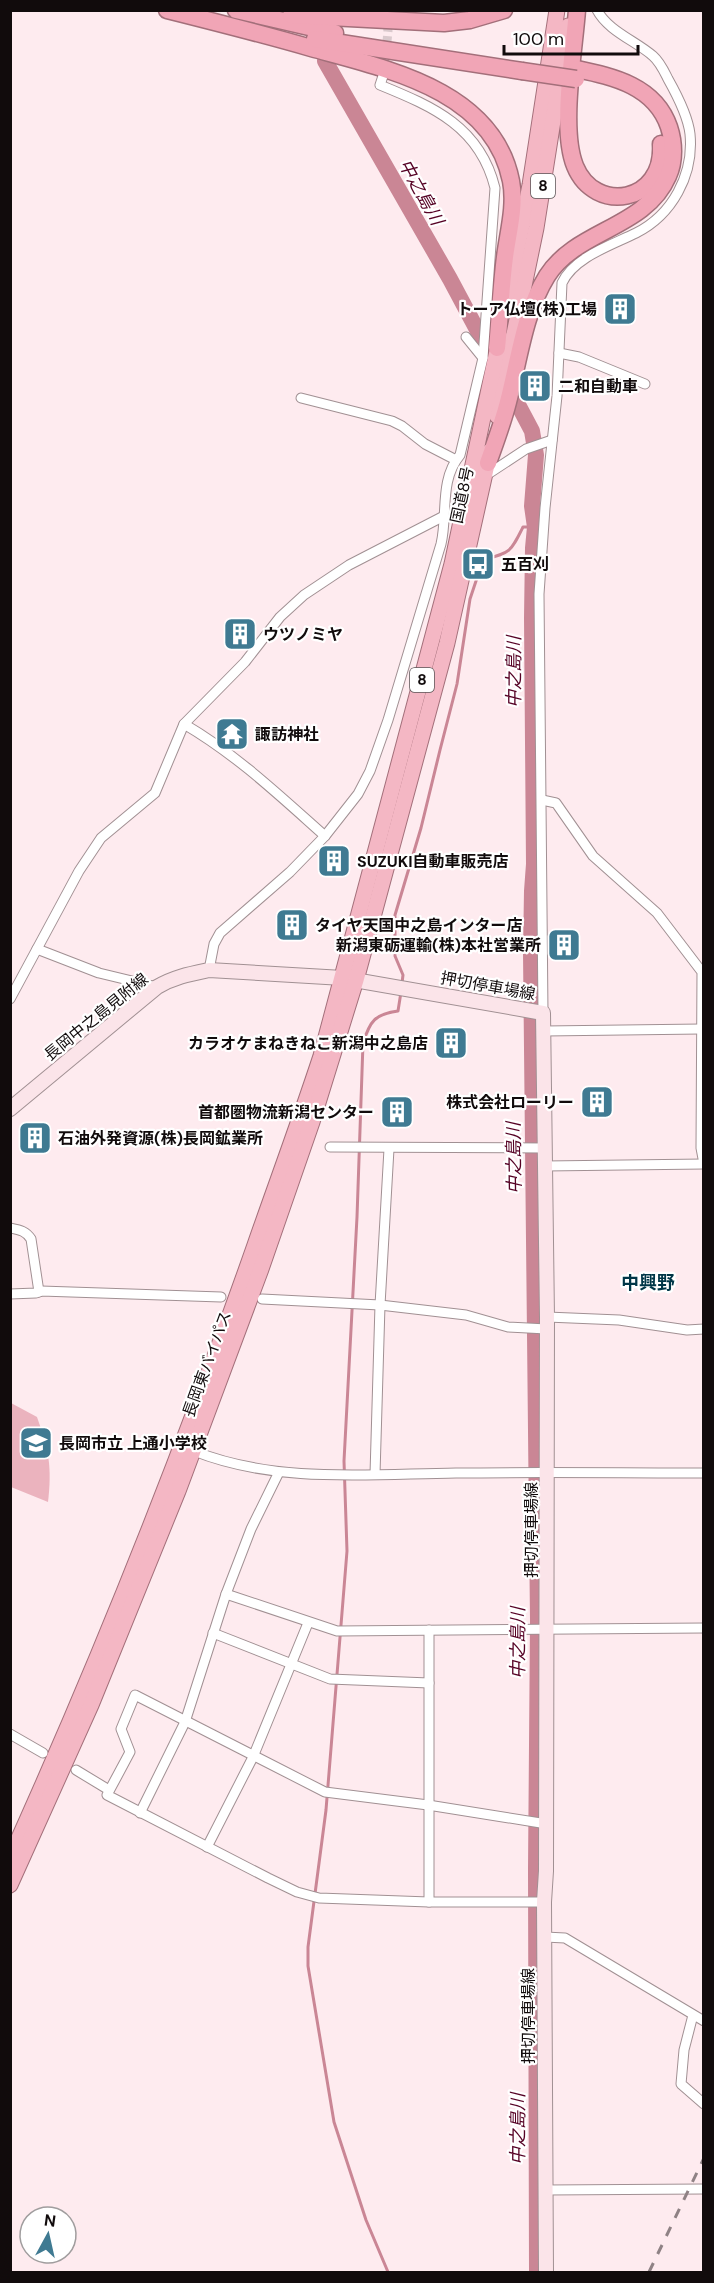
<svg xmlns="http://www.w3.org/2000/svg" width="714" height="2283" font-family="'DM Sans','Noto Sans JP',sans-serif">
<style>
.green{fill:#ebb3be}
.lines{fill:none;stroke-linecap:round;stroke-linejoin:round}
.stream{stroke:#ca8695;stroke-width:3}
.river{stroke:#ca8695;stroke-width:16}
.minor-tunnel{stroke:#dac9cd;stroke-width:9;stroke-dasharray:9 4.5;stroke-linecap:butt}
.minor-casing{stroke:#a19093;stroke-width:11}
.secondary-casing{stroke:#a19093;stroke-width:16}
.trunk-casing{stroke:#a36f7a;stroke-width:17}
.motorway-casing{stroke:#a36f7a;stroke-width:19}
.minor{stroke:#fff;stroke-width:9}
.secondary{stroke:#fbe4e9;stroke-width:14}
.trunk{stroke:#f4b7c4;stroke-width:15}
.motorway{stroke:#f1a5b6;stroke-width:16}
.rail{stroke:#8f8285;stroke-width:3;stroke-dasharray:10 10;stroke-linecap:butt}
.motorway-bridge-casing{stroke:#a36f7a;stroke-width:19;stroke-linecap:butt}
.motorway-bridge{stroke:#f1a5b6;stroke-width:16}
.labels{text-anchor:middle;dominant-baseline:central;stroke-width:4.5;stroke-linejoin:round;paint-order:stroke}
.shield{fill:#fff;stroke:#585455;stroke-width:1.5}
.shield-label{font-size:15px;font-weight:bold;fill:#110b0c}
.poi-label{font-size:16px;font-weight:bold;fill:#110b0c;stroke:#fff;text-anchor:start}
.street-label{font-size:16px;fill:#110b0c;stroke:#fff}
.water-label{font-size:18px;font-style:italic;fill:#550124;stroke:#fff}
.neighbourhood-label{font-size:18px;font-weight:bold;fill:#003647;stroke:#fff}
</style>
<rect width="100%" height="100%" fill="#feebef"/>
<path class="green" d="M11,1403L37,1417C49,1451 52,1467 48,1502L11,1487Z"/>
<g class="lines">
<g class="stream">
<path d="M402,983L403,975L395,956V915L421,828L440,750L457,684L470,599L483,560C511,552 510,553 523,527H535"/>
<path d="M388,2272L366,2220L334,2122L308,1966V1947L326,1810L347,1551L344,1461L357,1217L363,1043C370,1021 375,1014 398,1011L401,992"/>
</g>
<g class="river">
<polyline points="325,61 450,279 490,354"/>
<polyline points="506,382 532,431 536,455 532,506 535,527 533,548 532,618 534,864 532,891 531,953 538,1621 536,1870 537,2272"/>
</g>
<polyline class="minor-tunnel" points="384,72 388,31 386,17"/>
<defs>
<g id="minor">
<polyline points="466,337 483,358"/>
<polyline points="559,353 579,357 645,384"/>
<polyline points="301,398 392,421 402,426 425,444 456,460"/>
<polyline points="485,476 526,449 552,440"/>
<polyline points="184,724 245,662 280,617 304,595 349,565 444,516"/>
<polyline points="542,800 556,803 593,856 657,913 702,972 701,1148 704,1164"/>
<polyline points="37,949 99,973 157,987"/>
<path d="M209,970L214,944L220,933L290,872L325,836L358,794L370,771L388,720L441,544C448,515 439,480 460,455L483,358L495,188C480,127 434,107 380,85L384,73"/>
<path d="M10,999L79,871L101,838L155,793L184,724C237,755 280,796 325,836"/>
<path d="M543,1013L539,594L545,508L557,396L562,283C574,257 612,245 636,233C672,215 694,175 690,134C688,116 677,95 668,79C664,71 660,62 653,56C636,41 608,31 597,10"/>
<polyline points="545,1031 701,1029"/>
<polyline points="330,1147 545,1148"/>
<polyline points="545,1166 704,1164"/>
<path d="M10,1228C20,1230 26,1231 31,1239L39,1292"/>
<polyline points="10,1294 36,1293 41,1291 221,1297"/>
<polyline points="262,1299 380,1305 466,1315 508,1327 547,1329"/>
<polyline points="547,1317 619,1320 687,1330 704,1329"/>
<path d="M194,1451C277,1484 369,1474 456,1473C539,1472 621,1473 704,1473"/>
<polyline points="375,1474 380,1305 389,1149"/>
<polyline points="226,1594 337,1631 704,1628"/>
<polyline points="429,1630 429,1902"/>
<polyline points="213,1633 330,1679 429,1683"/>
<polyline points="10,1734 43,1753"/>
<polyline points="76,1770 109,1790"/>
<polyline points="140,1813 185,1722 226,1594 251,1529 279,1472"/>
<polyline points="207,1847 253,1757 308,1623"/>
<polyline points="544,1902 429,1902 319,1898 297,1892 268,1878 107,1795 130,1752 121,1729 135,1695 325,1792 428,1805 547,1824"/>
<polyline points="545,1937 565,1938 704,2021"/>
<polyline points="693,2015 684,2050 681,2084 704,2104"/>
<polyline points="546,2190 704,2189"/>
</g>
<path id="secondary" d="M10,1109L157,987C174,977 190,974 209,970L343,978L543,1013L547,1317L546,1871L544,1902L546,2272"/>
<g id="trunk">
<polyline points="506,304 530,185 557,10"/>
<polyline points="497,416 536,228 568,26"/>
<path d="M10,1858C101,1657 182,1453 255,1245C277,1182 300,1120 321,1056L452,564L500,337"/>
<polyline points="10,1885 91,1705 178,1491 261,1269 312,1122 356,980 447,643 490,451"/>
</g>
<g id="motorway">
<path d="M167,10C215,22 263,34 311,48C387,69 493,90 511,181C516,206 508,233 505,257C501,287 500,318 497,348"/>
<polyline points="236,10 335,33"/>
<path d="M577,10C574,51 560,129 575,166C595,215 665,203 661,144"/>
<polyline points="291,15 444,23 470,20 504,10"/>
<polyline points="315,39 522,71"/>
<path d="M488,463C495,443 503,422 508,402C519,360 524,313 547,276C577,229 645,229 668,176C675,161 674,142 669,127C655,86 614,77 577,69"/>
</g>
</defs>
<use href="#minor" class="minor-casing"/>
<use href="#secondary" class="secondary-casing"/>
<use href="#trunk" class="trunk-casing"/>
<use href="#motorway" class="motorway-casing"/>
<use href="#minor" class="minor"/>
<use href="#secondary" class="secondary"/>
<use href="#trunk" class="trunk"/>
<use href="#motorway" class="motorway"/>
<polyline class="rail" points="649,2272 704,2158"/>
<defs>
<polyline id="motorway-bridge" points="522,71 576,79"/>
</defs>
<use href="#motorway-bridge" class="motorway-bridge-casing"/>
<use href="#motorway-bridge" class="motorway-bridge"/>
</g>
<defs>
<symbol id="building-square" viewBox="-11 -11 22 22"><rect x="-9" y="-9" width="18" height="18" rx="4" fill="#3f7a92" stroke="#fff"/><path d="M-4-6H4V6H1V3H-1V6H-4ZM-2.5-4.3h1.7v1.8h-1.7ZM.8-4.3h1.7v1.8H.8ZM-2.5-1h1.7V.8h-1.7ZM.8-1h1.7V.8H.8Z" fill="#fff"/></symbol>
<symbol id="bus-square" viewBox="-11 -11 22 22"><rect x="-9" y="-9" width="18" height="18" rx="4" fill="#3f7a92" stroke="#fff"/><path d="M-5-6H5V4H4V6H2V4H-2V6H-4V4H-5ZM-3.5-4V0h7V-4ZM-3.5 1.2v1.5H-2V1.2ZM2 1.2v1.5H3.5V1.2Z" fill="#fff"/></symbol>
<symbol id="temple-square" viewBox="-11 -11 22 22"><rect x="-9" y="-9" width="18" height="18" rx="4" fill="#3f7a92" stroke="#fff"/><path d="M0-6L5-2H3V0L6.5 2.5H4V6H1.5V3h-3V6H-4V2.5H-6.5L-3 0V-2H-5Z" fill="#fff"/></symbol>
<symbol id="school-square" viewBox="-11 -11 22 22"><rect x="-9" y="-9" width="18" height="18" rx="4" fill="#3f7a92" stroke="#fff"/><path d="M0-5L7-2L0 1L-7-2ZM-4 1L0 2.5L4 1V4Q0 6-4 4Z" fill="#fff"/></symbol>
</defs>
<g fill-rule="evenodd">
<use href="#building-square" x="601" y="290" width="38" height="38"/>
<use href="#building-square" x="516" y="367" width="38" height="38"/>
<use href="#bus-square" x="459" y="545" width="38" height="38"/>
<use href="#building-square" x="221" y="615" width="38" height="38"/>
<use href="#temple-square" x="213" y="715" width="38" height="38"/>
<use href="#building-square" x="315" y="842" width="38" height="38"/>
<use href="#building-square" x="273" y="906" width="38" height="38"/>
<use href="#building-square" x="545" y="926" width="38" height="38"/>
<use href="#building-square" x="432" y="1024" width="38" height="38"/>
<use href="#building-square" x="578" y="1083" width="38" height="38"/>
<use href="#building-square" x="378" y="1093" width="38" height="38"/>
<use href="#building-square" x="16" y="1119" width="38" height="38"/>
<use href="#school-square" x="17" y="1424" width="38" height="38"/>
</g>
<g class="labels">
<g class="shield">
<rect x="531" y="174" width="24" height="24" rx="4.5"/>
<rect x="410" y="668" width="24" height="24" rx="4.5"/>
</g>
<g class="shield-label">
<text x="543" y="186">8</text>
<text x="422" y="680">8</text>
</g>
<g class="poi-label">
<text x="597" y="309" text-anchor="end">トーア仏壇(株)工場</text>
<text x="558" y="386">二和自動車</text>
<text x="501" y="564">五百刈</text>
<text x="263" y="634">ウツノミヤ</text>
<text x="255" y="734">諏訪神社</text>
<text x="357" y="861">SUZUKI自動車販売店</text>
<text x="315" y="925">タイヤ天国中之島インター店</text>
<text x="541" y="945" text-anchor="end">新潟東砺運輸(株)本社営業所</text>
<text x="428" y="1043" text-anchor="end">カラオケまねきねこ新潟中之島店</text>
<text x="574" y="1102" text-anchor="end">株式会社ローリー</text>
<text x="374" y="1112" text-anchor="end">首都圏物流新潟センター</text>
<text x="58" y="1138">石油外発資源(株)長岡鉱業所</text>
<text x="59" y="1443">長岡市立 上通小学校</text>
</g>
<g class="street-label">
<text transform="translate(462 495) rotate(-78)">国道8号</text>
<text transform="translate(488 986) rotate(10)">押切停車場線</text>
<text transform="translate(96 1017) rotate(-39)">長岡中之島見附線</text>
<text transform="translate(207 1364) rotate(-70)">長岡東バイパス</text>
<text transform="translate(531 1530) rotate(-90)">押切停車場線</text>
<text transform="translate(528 2016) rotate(-90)">押切停車場線</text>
</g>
<g class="water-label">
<text transform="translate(421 192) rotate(61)">中之島川</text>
<text transform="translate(514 672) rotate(-90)">中之島川</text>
<text transform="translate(514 1158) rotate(-91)">中之島川</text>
<text transform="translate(518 1643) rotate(-90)">中之島川</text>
<text transform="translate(518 2129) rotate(-90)">中之島川</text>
</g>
<g class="neighbourhood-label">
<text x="648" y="1283">中興野</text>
</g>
</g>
<rect width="714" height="2283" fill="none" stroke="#110b0c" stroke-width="24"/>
<g transform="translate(48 2235) rotate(8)"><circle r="28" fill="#ffffff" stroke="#a09d9e" stroke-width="1.5"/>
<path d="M0-4.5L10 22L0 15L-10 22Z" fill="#3f7a92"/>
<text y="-9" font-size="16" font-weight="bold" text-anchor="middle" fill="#110b0c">N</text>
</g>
<path d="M504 45v9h134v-9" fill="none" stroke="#110b0c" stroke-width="3"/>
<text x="513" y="45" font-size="18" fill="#110b0c" stroke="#ffffff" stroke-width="4.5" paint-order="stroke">100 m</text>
</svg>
